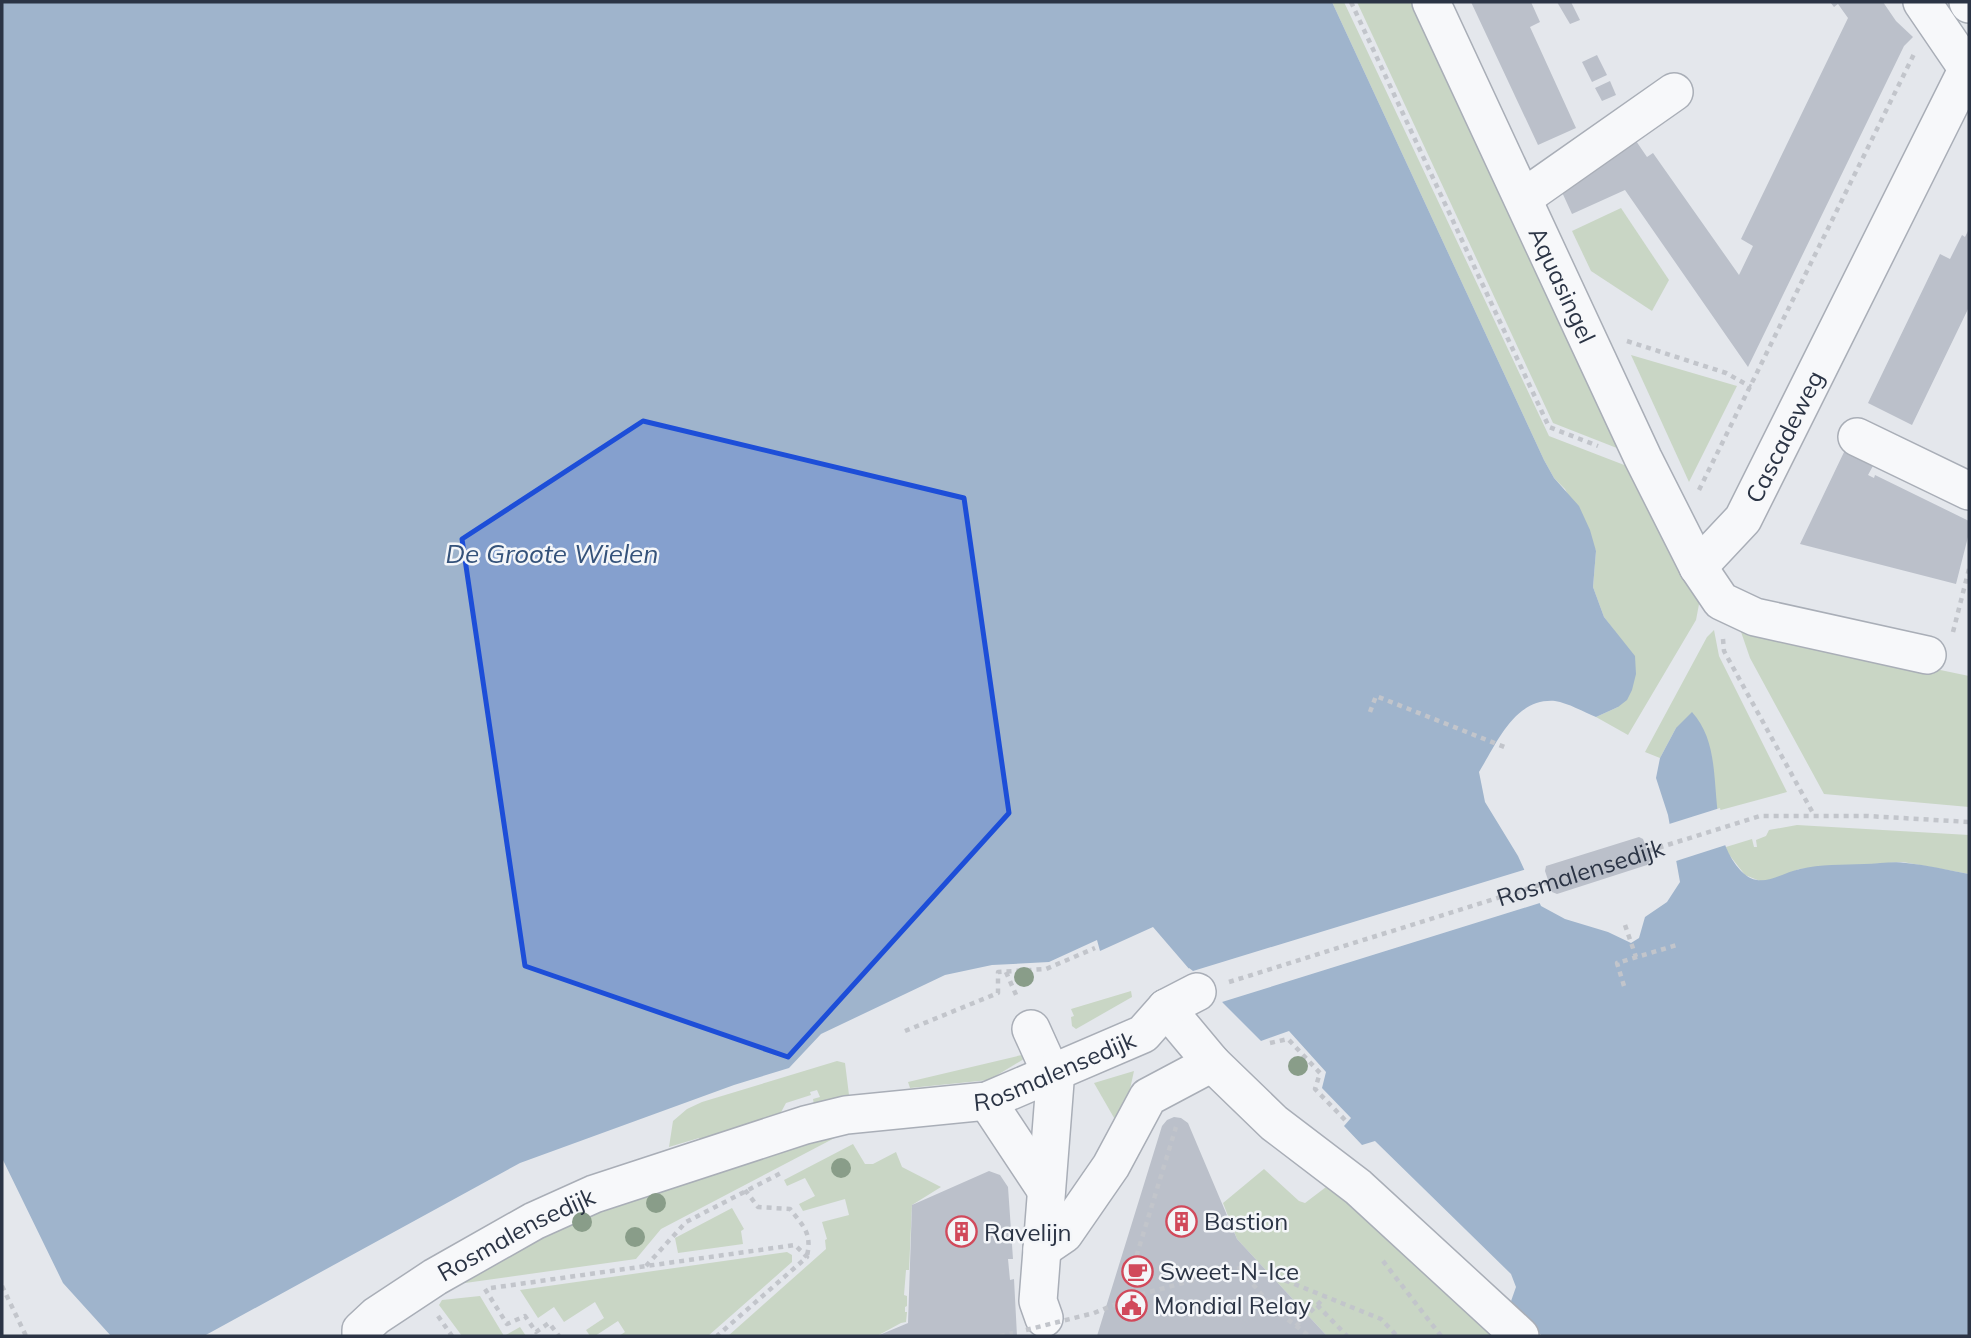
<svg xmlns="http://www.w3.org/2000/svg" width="1971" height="1338" font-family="Mulish,sans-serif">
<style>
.green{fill:#c9d6c5}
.water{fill:#9fb4cc}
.pier{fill:#e4e7ec}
.building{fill:#bbc0ca}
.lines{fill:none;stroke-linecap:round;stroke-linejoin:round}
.minor-casing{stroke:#a9aeb7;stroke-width:40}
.path{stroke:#c2c5cb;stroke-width:4.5;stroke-dasharray:5 5;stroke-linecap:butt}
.minor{stroke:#f7f8fa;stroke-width:37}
.path-bridge{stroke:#c2c5cb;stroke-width:4.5;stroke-dasharray:5 5;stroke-linecap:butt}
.tree{fill:#899d89}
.marked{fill:#1d4ed8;fill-opacity:0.2;stroke:#1d4ed8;stroke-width:5;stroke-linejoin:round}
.labels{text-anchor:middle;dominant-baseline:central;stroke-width:5;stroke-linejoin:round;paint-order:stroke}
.street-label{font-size:24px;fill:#2b3445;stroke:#f4f6f9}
.poi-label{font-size:24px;fill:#2b3445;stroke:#f4f6f9;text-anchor:start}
.water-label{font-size:26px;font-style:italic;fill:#34527a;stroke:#f4f6f9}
</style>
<rect width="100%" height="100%" fill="#e4e7ec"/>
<g class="green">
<polygon points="1332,2 1344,2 1549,436 1632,468 1700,599 1696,620 1628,735 1596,717 1618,707 1614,630 1604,617 1593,587 1596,551 1565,489 1554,478 1544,460"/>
<polygon points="1357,2 1416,2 1627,452 1553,423"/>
<polygon points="1621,208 1669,280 1652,311 1591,271 1572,231"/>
<polygon points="1631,355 1737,386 1689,482"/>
<polygon points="1739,626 1745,629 1969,676 1969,807 1824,794 1750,658"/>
<polygon points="1714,630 1719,656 1787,792 1717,811 1676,728 1660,758 1645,752 1707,637"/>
<polygon points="1797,825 1969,835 1969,874 1903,862 1799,869 1777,879 1760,881 1745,875 1727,852 1726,847 1752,839 1754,847 1757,847 1756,840 1766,836 1769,830"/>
<polygon points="1131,991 1132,997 1076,1029 1072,1026 1071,1017 1074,1016 1071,1009"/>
<polygon points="1026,1054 1024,1059 989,1080 910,1088 908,1082"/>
<polygon points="837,1061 845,1063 849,1095 844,1095 844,1099 814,1105 813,1099 820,1097 817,1090 810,1092 811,1095 786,1103 779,1116 701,1141 699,1138 669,1147 673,1121 687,1109 702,1102"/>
<polygon points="1134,1071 1121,1130 1094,1083"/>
<polygon points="846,1132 661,1229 636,1259 458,1284 615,1196"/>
<polygon points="853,1144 865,1164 873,1164 896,1152 902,1167 941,1187 912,1205 909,1270 906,1270 904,1295 907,1296 907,1306 905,1307 905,1312 907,1312 906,1322 901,1323 877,1336 728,1336 826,1249 825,1240 827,1239 822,1222 849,1215 845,1199 803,1211 799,1204 815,1196 805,1178 787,1186 784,1180"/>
<polygon points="1264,1169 1299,1201 1305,1203 1330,1184 1500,1336 1327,1336 1237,1239 1223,1203"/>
<polygon points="732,1208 744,1229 741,1231 743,1244 678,1253 675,1238"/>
<polygon points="787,1252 792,1255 792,1262 708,1336 619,1336 625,1332 618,1321 595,1336 590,1336 586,1330 604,1318 595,1302 564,1322 554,1307 538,1318 520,1290"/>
<polygon points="480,1296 504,1336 520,1327 526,1336 462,1336 439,1305 442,1300"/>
</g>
<path class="water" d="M2,2H1332L1544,460L1554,478L1579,506L1590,530L1596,551L1593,587L1604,617L1635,656L1636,674L1632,690L1627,700L1618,707L1596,717C1584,712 1568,703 1555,701C1514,698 1497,743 1479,772L1485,802L1518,856L1541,906L1565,919L1608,932L1631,943L1639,938L1645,917L1667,902L1680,882L1668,815L1656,778L1660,758L1676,728L1692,712C1731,755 1700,826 1741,871C1760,891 1780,873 1800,869C1820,864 1843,865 1864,864C1878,864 1893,861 1906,863C1927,865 1948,870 1969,874V1336H1542L1510,1304L1516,1287L1511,1274L1375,1141L1362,1145L1344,1126L1351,1118L1322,1088L1326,1072L1289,1031L1261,1041L1190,970L1153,927L1100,951L1097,940L1049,962L992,965L945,975L821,1034L789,1068L734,1085L520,1163L204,1336H111L63,1283L2,1158Z"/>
<g class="pier">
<polygon points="1720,808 1729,844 1673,862 1666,825"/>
<polygon points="1527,869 1543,902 1222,1002 1224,1006 1187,971 1189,968 1193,971"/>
</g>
<g class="building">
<polygon points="1471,2 1531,2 1540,22 1530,27 1576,128 1538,145"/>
<polygon points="1557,2 1571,2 1580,20 1570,24"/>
<polygon points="1830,2 1883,2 1896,21 1913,37 1904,46 1748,367 1625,190 1572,214 1561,190 1634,138 1647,157 1653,153 1739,275 1753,246 1741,239 1848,18 1838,4 1834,7"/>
<polygon points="1597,55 1607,75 1592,82 1582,62"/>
<polygon points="1610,81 1616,95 1602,101 1595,88"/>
<polygon points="1969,229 1969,307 1912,425 1868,403 1940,254 1950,259 1962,235 1965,237"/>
<polygon points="1845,450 1874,464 1868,475 1874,478 1875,475 1969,521 1969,533 1956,584 1800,544"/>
<polygon points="1639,837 1643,839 1649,855 1650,861 1647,865 1557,894 1552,892 1545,871 1546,866"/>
<polygon points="1174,1117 1181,1118 1188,1123 1237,1239 1327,1336 1097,1336 1162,1126 1167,1120"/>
<polygon points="989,1171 1000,1175 1008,1187 1013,1259 1008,1259 1010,1280 1014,1279 1017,1336 877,1336 908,1323 912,1205"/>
</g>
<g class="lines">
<defs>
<g id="minor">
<path id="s2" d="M1431,2L1643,458L1698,567L1721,601L1755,617L1927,655"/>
<polyline points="1922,2 1969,71"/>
<polyline points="1968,2 1969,4"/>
<polyline points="1523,198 1674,92"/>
<polyline points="1857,437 1969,491"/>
<path id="s3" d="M1698,567L1743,519L1969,66"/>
<polyline points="1166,1008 1212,1063 1274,1123 1358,1187 1520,1336"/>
<polyline points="1031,1029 1055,1082 1038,1301 1044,1318"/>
<polyline points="987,1101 1046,1190"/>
<polyline points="1042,1249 1064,1234 1111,1166 1148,1097 1212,1063"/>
<path id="s4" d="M361,1336V1330L376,1316L435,1277L534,1221L594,1194L805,1125L846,1115L987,1101L1143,1034L1166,1008L1197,992"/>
</g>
</defs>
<use href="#minor" class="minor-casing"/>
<g class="path">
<polyline points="1351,2 1549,427 1598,446"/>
<polyline points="1627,341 1726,373 1751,387"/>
<polyline points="1699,490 1915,52"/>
<polyline points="1953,632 1969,569"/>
<polyline points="1723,639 1724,651 1814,815"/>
<polyline points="1370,712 1376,696 1507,748"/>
<polyline points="1625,925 1636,957"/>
<polyline points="1006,972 1017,997"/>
<path id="s1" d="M1229,982L1760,816H1868L1969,822"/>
<polyline points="1624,986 1617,963 1680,944"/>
<polyline points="905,1031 998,993 998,972 1046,969 1095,948"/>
<polyline points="1270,1043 1288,1039 1320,1073 1315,1089 1346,1121"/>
<path d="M745,1190L758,1207L790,1209C804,1227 812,1233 807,1256"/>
<polyline points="1383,1261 1441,1336"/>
<polyline points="646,1266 686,1222 781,1173"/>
<polyline points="1240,1269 1273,1308 1309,1336"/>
<polyline points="2,1286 26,1336"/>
<polyline points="491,1288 795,1245 807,1257 717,1336"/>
<polyline points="485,1289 507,1324 525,1316 536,1332 549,1323 559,1336"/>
<polyline points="1138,1295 1134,1264 1176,1127"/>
<polyline points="1317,1305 1347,1336"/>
<polyline points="1094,1313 1138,1295 1240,1268 1267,1273 1381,1319 1397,1336"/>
<polyline points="438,1316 452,1336"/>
<polyline points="1296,1326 1326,1296"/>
<polyline points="1000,1336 1013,1333"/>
</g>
<use href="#minor" class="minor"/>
<polyline class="path-bridge" points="1026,1330 1094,1313"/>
</g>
<g class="tree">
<circle cx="1024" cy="977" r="10"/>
<circle cx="1298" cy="1066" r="10"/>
<circle cx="841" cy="1168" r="10"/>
<circle cx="656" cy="1203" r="10"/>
<circle cx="582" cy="1222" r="10"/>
<circle cx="635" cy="1237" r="10"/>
</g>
<path class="marked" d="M643,421L964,498L1009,813L788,1057L525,966L462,539Z"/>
<defs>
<symbol id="building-ring" viewBox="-11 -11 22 22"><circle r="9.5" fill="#f4f6f9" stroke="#d1495b" stroke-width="1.5"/><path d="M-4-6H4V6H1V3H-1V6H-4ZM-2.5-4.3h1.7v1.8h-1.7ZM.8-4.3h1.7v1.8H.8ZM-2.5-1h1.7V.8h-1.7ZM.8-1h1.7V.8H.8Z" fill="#d1495b"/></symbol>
<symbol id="cafe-ring" viewBox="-11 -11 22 22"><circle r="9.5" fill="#f4f6f9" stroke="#d1495b" stroke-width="1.5"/><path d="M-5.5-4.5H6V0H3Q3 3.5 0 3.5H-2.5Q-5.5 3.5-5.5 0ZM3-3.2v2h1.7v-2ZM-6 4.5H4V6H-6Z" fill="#d1495b"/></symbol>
<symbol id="civic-ring" viewBox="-11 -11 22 22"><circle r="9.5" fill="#f4f6f9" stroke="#d1495b" stroke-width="1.5"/><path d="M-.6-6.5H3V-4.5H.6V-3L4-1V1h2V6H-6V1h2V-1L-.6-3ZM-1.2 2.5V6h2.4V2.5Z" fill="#d1495b"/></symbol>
</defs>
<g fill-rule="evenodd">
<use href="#building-ring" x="1164" y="1204" width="35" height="35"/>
<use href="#building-ring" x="944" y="1214" width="35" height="35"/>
<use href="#cafe-ring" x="1120" y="1254" width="35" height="35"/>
<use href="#civic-ring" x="1114" y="1288" width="35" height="35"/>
</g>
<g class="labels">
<g class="street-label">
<text stroke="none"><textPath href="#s2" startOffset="312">Aquasingel</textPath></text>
<text stroke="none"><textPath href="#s3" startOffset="158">Cascadeweg</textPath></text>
<text stroke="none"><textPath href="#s1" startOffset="368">Rosmalensedijk</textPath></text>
<text stroke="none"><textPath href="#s4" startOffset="756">Rosmalensedijk</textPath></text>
<text stroke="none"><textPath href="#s4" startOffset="189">Rosmalensedijk</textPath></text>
</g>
<g class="poi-label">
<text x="1204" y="1221">Bastion</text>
<text x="984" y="1232">Ravelijn</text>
<text x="1160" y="1271">Sweet-N-Ice</text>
<text x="1154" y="1305">Mondial Relay</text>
</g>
<g class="water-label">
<text x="552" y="553">De Groote Wielen</text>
</g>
</g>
<rect width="1971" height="1338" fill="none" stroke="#2b3445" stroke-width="7"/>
</svg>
